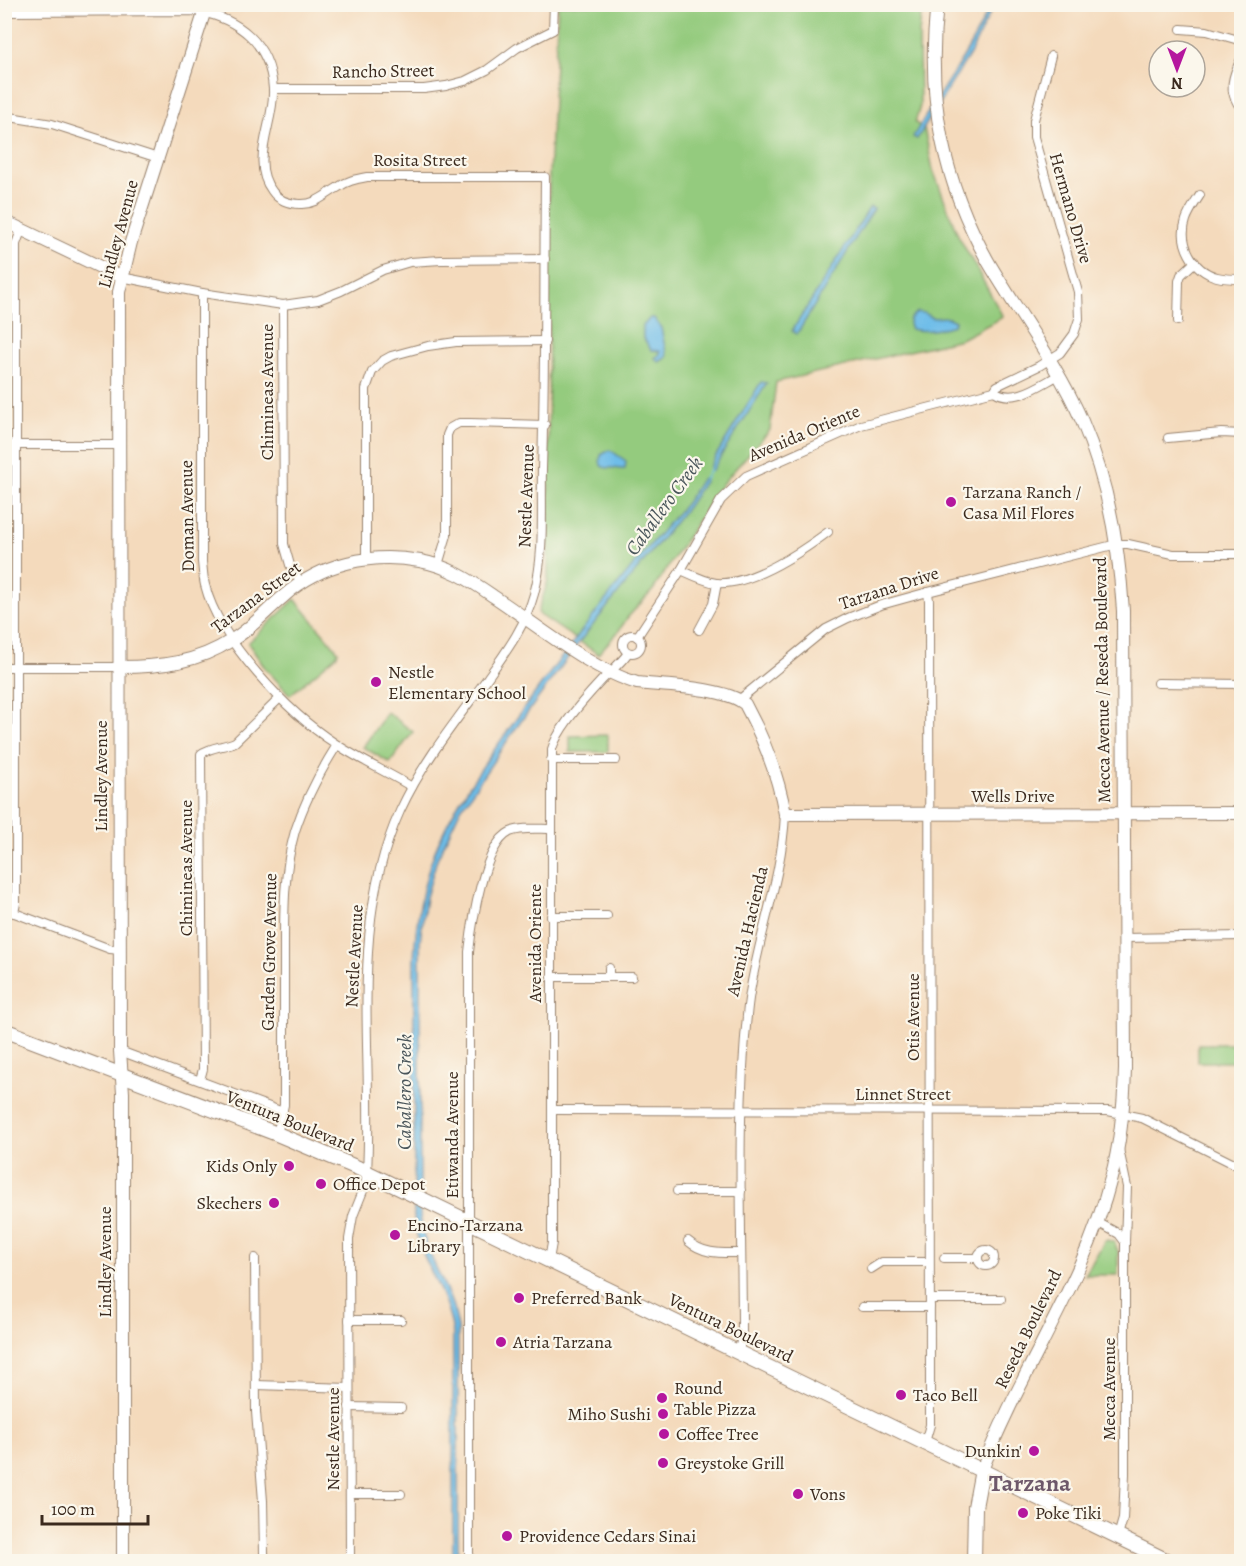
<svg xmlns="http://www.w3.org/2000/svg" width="1246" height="1566" font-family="Alegreya,serif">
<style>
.green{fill:#94cb7e;stroke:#687a4e;stroke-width:1.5}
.water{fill:#6ebde9;stroke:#547484;stroke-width:1.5}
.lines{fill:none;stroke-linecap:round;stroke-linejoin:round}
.stream{stroke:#6ebde9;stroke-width:2}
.street-casing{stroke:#98826d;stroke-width:10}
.secondary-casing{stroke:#98826d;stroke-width:14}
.primary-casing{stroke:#98826d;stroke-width:16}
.street{stroke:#fff;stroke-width:8}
.secondary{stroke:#fff;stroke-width:12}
.primary{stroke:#fff;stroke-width:14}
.poi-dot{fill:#b5179e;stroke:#fbf7ec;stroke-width:2}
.labels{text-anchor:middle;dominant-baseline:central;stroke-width:4.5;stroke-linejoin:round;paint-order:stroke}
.street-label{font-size:18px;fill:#3b2a1e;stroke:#fbf7ec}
.poi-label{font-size:18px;fill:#3b2a1e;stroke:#fbf7ec;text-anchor:start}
.water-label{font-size:20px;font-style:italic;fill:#4a565b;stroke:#fbf7ec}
.district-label{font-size:24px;font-weight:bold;fill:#6e586a;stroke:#fbf7ec}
</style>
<rect width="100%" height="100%" fill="#fbf7ec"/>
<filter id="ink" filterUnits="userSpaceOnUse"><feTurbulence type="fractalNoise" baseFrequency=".0167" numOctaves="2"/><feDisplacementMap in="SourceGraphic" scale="12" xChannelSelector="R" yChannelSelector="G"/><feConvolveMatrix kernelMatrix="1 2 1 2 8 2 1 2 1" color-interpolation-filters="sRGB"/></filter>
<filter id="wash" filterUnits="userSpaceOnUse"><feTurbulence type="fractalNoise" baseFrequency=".008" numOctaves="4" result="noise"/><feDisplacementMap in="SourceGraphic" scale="24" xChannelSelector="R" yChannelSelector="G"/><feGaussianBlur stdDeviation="1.35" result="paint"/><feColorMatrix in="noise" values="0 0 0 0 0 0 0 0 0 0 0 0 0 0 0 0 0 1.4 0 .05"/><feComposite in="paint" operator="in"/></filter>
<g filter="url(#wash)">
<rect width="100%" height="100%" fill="#f4dabc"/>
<g class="green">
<polygon points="558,5 922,5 919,35 920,106 915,123 924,128 933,170 958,235 1003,317 961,339 776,382 770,430 722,484 653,590 628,617 618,632 598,654 540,615 538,612 548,580 549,176"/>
<polygon points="295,599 338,651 337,655 290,695 265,668 248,643"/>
<polygon points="387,712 413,732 390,763 363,747"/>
<polygon points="608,735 608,752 570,752 570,736"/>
<rect x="1198" y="1044" width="36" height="18"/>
<polygon points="1107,1240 1114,1242 1118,1251 1118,1275 1085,1275 1104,1242"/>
</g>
<g class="water">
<path d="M990,5H994L970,54L917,139L913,137C938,93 971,52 990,5Z"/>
<polygon points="870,207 874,209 868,218 797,334 792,331"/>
<path d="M917,312L924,313L933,318C942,317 946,316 955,321L954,325C941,329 925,333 911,329C906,320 911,317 917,312Z"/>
<polygon points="650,318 654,318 661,328 667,357 659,362 655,358 660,354 660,351 651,350 643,337 643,326"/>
<polygon points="761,382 767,383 712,470 709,468 714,459"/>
<path d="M610,450L626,461L625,469C621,470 619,469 615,468C605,467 598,471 601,455Z"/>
<path d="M702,478L705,480L688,506L580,641L511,735L460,810L437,859L426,897L420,941V1213C422,1256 453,1288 458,1329V1561H453V1333C447,1288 417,1260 414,1216V960C416,917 423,876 441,837C461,794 490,756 517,718C570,644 626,572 686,503Z"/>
</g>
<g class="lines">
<polyline class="stream" points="704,479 712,466"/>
</g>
</g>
<g filter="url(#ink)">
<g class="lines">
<defs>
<g id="street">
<path d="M4,12L197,11C239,19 270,43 273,89C275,123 249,161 272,191C278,200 289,204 300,204C315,205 325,195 337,188C346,181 356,179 367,177H545C544,274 545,372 542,469C541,511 545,553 534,594C525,627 505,653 486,680C455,722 422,763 400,811C348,925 374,1052 367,1172L365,1186L353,1216L349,1239L350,1562"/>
<polyline points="1181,29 1207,31 1242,41"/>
<path d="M1242,57C1233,75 1226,92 1242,109"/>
<polyline points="273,89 424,89 446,86 465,81 487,70 517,48 553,30 554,4"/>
<polyline points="4,116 52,124 158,158"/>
<path d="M1200,195C1195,203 1189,211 1186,220C1178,243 1193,271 1217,277C1225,279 1233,279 1242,279"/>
<polyline points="121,277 202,293 283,305 318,300 341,291 383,270 410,262 441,260 545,259"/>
<path d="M202,293V562C203,569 203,577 205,585C219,641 288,713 336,744C360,760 387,772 412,787"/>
<polyline points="283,305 284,544 290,565 301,583"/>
<polyline points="1178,321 1179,281 1181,275 1195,262"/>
<polyline points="994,391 997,386 1039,366 1060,353 1074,334 1079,319 1078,292 1034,137 1034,120 1051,56"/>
<polyline points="1168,438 1221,433 1242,434"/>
<polyline points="4,445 119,445"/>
<polyline points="366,559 366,389 372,372 382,361 391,356 428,346 456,342 545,341"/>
<polyline points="438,565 447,535 447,435 450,428 459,423 470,423 545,425"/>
<path d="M681,570C692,575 704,581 716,583C750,586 801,552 828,532"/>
<polyline points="699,630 713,604 717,583"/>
<circle cx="632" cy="644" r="9"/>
<path d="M637,637L681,570L721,500L746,476L861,425L994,391C1015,405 1041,384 1059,375"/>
<polyline points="4,667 119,667"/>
<polyline points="1158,683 1242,684"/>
<polyline points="740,699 826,629 848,618 881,605 928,592 1117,544 1128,544 1173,554 1242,554"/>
<polyline points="551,760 616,760"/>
<polyline points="4,909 110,949 120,950"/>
<polyline points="14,913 16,903 16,244 22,228"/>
<polyline points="551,916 607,916"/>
<polyline points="1124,938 1242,936"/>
<polyline points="609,968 609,977"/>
<polyline points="551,977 632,977"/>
<polyline points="120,1051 283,1112"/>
<path d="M200,1080L203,1069L201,754C210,747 224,747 235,742L279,699"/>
<polyline points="552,1110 1108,1111 1142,1118 1242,1168"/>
<path d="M277,1134L284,1105C284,1057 284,1008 284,959C284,916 283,873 295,831C305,800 320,772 337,745"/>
<polyline points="677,1191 741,1191"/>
<polyline points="1097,1222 1119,1234 1125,1242"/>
<path d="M688,1241C704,1255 722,1253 741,1253"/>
<circle cx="986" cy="1258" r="8"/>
<polyline points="255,1258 256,1412 263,1501 264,1553 266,1560 271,1562"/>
<polyline points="944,1258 978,1258"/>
<path d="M549,1260L552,1243V749C558,728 586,697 602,680C611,671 620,664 628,653"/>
<polyline points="871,1269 882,1262 929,1262"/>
<polyline points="930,1299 1001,1299"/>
<polyline points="862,1307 930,1307"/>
<polyline points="349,1320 401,1320"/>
<path d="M739,1352L742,1335C742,1226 736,1115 748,1006C756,941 782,880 785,814"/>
<polyline points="256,1385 349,1388"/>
<polyline points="349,1407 401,1408"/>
<polyline points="925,1442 930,1425 930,1388 929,601 928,592"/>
<polyline points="350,1494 401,1494"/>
<polyline points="1118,1536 1123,1519 1125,1474 1125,1242 1127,1187 1119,1149"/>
<path d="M469,1562V952C472,924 483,845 510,832C521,827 538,829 551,829"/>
<polyline points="1241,1562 1242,1561"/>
</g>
<g id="secondary">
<path d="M937,4C926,98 943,182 989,263C1020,316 1057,364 1082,421C1108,481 1119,545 1123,611L1125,1069C1124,1106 1121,1142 1111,1178C1085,1281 1020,1371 982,1470"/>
<polyline points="4,221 121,277"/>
<path d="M119,667C160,667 197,663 232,640C251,629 267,610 284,596C321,563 372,552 420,561C448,566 470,580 493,596C536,624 589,669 637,683C664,686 725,687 745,704C764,739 778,775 785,814L1242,813"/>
<polyline points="123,1562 123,1093 120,1051 119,292 131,242 207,4"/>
</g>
<g id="primary">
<polyline points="4,1030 277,1134 358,1168 1170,1562"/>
<polyline points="974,1562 975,1507 982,1470"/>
</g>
</defs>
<use href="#street" class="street-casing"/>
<use href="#secondary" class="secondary-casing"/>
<use href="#primary" class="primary-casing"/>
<use href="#street" class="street"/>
<use href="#secondary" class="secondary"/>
<use href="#primary" class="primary"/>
</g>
</g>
<g class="poi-dot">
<circle cx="951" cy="502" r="6"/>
<circle cx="376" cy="682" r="6"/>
<circle cx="289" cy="1166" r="6"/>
<circle cx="321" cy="1184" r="6"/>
<circle cx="274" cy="1203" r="6"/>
<circle cx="395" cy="1235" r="6"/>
<circle cx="519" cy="1298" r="6"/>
<circle cx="501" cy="1342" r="6"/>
<circle cx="901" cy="1395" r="6"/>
<circle cx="662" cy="1398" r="6"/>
<circle cx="663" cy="1414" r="6"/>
<circle cx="664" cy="1434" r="6"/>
<circle cx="1034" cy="1451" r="6"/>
<circle cx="663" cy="1463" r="6"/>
<circle cx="798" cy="1494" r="6"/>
<circle cx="1023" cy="1513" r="6"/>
<circle cx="507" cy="1536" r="6"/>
</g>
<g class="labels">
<g class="street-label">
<text transform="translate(383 71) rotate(-1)">Rancho Street</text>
<text x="420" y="160">Rosita Street</text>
<text transform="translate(1071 208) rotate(74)">Hermano Drive</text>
<text transform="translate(118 234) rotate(-75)">Lindley Avenue</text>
<text transform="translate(267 392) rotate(-90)">Chimineas Avenue</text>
<text transform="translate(804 433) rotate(-23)">Avenida Oriente</text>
<text transform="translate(526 496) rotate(-88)">Nestle Avenue</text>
<text transform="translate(187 516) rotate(-91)">Doman Avenue</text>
<text transform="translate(889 588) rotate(-18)">Tarzana Drive</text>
<text transform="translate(256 597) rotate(-37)">Tarzana Street</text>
<text transform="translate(1102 680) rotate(-91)">Mecca Avenue / Reseda Boulevard</text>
<text transform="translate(101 776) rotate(-90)">Lindley Avenue</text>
<text x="1013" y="796">Wells Drive</text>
<text transform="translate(186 868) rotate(-90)">Chimineas Avenue</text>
<text transform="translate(747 931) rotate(-77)">Avenida Hacienda</text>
<text transform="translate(535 943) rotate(-90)">Avenida Oriente</text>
<text transform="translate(269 952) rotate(-89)">Garden Grove Avenue</text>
<text transform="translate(354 956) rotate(-87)">Nestle Avenue</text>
<text transform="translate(913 1017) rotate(-90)">Otis Avenue</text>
<text x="903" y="1094">Linnet Street</text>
<text transform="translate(290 1121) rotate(22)">Ventura Boulevard</text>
<text transform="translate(452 1135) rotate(-90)">Etiwanda Avenue</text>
<text transform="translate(105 1262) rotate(-90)">Lindley Avenue</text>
<text transform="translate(731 1328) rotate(26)">Ventura Boulevard</text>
<text transform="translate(1028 1329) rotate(-64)">Reseda Boulevard</text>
<text transform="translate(1109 1389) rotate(-90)">Mecca Avenue</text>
<text transform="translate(333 1439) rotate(-90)">Nestle Avenue</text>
</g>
<g class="poi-label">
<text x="963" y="492">Tarzana Ranch /<tspan x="963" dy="21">Casa Mil Flores</tspan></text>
<text x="388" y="672">Nestle<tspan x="388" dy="21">Elementary School</tspan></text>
<text x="277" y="1166" text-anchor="end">Kids Only</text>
<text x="333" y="1184">Office Depot</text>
<text x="262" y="1203" text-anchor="end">Skechers</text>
<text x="407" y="1225">Encino-Tarzana<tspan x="407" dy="21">Library</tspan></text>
<text x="531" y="1298">Preferred Bank</text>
<text x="513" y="1342">Atria Tarzana</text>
<text x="674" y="1388">Round<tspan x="674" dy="21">Table Pizza</tspan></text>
<text x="913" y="1395">Taco Bell</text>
<text x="651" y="1414" text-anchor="end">Miho Sushi</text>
<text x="676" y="1434">Coffee Tree</text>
<text x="1022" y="1451" text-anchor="end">Dunkin'</text>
<text x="675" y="1463">Greystoke Grill</text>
<text x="810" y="1494">Vons</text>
<text x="1035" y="1513">Poke Tiki</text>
<text x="519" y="1536">Providence Cedars Sinai</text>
</g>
<g class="water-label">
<text transform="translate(664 506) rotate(-54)">Caballero Creek</text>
<text transform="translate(404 1092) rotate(-90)">Caballero Creek</text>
</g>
<g class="district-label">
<text x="1030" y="1483">Tarzana</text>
</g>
</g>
<rect width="1246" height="1566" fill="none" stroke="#fbf7ec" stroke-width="24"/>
<g transform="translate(1177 69) rotate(180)"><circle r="28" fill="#fbf7ec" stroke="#aea59a" stroke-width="1.5"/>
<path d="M0-4.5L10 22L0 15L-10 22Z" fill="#b5179e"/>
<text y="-9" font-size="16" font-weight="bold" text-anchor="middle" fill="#3b2a1e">N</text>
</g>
<path d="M42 1515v9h106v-9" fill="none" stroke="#3b2a1e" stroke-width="3"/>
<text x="51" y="1515" font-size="18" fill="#3b2a1e" stroke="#fbf7ec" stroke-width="4.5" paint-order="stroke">100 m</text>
</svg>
